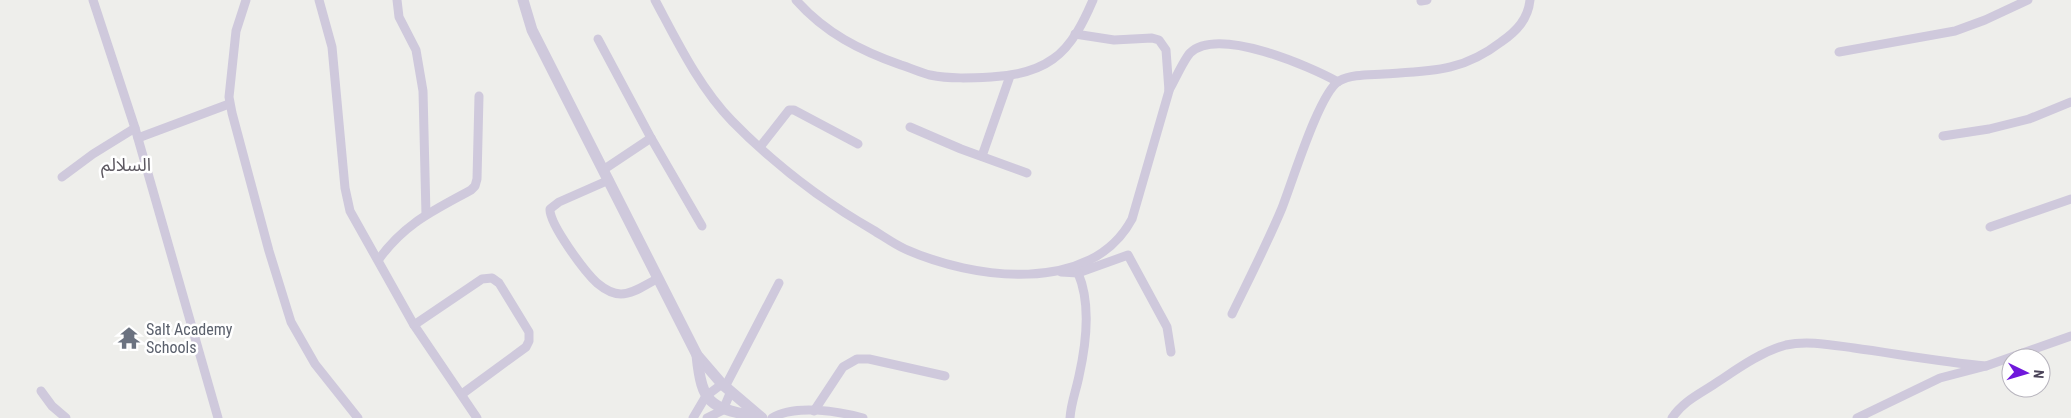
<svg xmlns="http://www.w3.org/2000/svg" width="2071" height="418" font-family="'Roboto Condensed','Noto Sans Arabic',sans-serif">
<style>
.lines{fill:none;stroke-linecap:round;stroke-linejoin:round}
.minor{stroke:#cfc9dc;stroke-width:9}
.tertiary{stroke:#cfc9dc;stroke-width:11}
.labels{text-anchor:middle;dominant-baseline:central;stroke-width:5;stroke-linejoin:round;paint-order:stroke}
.worship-label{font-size:16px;fill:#5b616d;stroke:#fff;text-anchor:start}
.neighbourhood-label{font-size:18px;fill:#5c5860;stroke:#fff}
</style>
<rect width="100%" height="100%" fill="#eeeeeb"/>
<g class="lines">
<g class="minor">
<polyline points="93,0 135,128 218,418"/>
<polyline points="246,0 236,31 229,97 232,113 269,251 291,322 315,364 358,418"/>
<polyline points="319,0 332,47 345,188 350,211 414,325 477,418"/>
<polyline points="397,0 399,17 416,50 423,91 426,215"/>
<path d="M655,0C677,41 699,87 732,121C774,164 821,200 873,230C883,236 894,244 905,249C972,279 1091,296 1132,219L1169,91L1166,50L1159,40L1152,38L1114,40L1075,34"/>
<path d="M796,0C825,33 861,51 901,65C911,68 921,73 930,75C950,79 971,78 991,77C1012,76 1035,72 1053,59C1072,46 1084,21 1093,0"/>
<polyline points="1421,1 1427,0"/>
<polyline points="598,39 651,138 702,226"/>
<polyline points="1839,52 1955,31 1985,20 2028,0"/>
<path d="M1169,90C1175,80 1183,61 1190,53C1218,26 1309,66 1338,82"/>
<polyline points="910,127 961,149 1027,173"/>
<polyline points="1943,136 1989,129 2029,119 2071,102"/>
<polyline points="138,138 229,104"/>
<polyline points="760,147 789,110 794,110 858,144"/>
<polyline points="982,156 1010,76"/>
<polyline points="603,170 651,138"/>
<polyline points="62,177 93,154 135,128"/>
<path d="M609,180L559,202L550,209C549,224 585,272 597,283C603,288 613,294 621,294C634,294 646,284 657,279"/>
<polyline points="1990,227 2071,199"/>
<path d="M379,259C405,223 433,211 471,190L475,186L477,179L479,96"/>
<polyline points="1061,272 1078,273 1128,255 1167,327 1171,352"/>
<path d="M1232,314C1249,279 1267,244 1282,208C1292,183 1319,93 1339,81C1352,74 1370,75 1384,74C1431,71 1462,72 1501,42C1517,31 1528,19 1530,0"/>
<polyline points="414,325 482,279 492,278 499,283 529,332 529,341 526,347 462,394"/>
<polyline points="725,387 779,283"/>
<polyline points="41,391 52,406 66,418"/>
<polyline points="814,411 843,367 857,359 869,359 945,376"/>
<polyline points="693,418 706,396 722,384"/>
<polyline points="707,418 723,410 731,391"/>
<path d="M772,418C794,404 839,411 863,418"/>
<path d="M1070,418C1071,403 1076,391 1079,376C1086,345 1091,303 1078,273"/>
<path d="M1672,418C1684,400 1702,393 1719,381C1740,367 1761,352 1786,345C1807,340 1832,345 1854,348C1898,354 1941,362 1986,366"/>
<polyline points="1857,418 1940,378 1986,366 2071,336"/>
</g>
<g class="tertiary">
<polyline points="523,0 532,30 697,355 722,384 762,418"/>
<path d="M697,355C702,408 712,407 761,418"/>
</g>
</g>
<defs>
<symbol id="temple-bare" viewBox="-9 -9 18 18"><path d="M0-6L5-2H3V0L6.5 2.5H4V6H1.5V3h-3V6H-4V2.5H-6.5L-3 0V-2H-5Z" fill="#6b7280" stroke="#fff" stroke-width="2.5" paint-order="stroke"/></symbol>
</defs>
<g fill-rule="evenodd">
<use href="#temple-bare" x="113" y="322" width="32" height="32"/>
</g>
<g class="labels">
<g class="worship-label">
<text x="146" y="329">Salt Academy<tspan x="146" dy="18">Schools</tspan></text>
</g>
<g class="neighbourhood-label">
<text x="126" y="164">السلالم</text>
</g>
</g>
<g transform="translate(2026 373) rotate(95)"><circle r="24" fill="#ffffff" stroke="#b7b4bd"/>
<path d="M0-4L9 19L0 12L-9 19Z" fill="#6f18db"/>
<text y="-8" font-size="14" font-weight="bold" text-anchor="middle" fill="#4b4459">N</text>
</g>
</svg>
